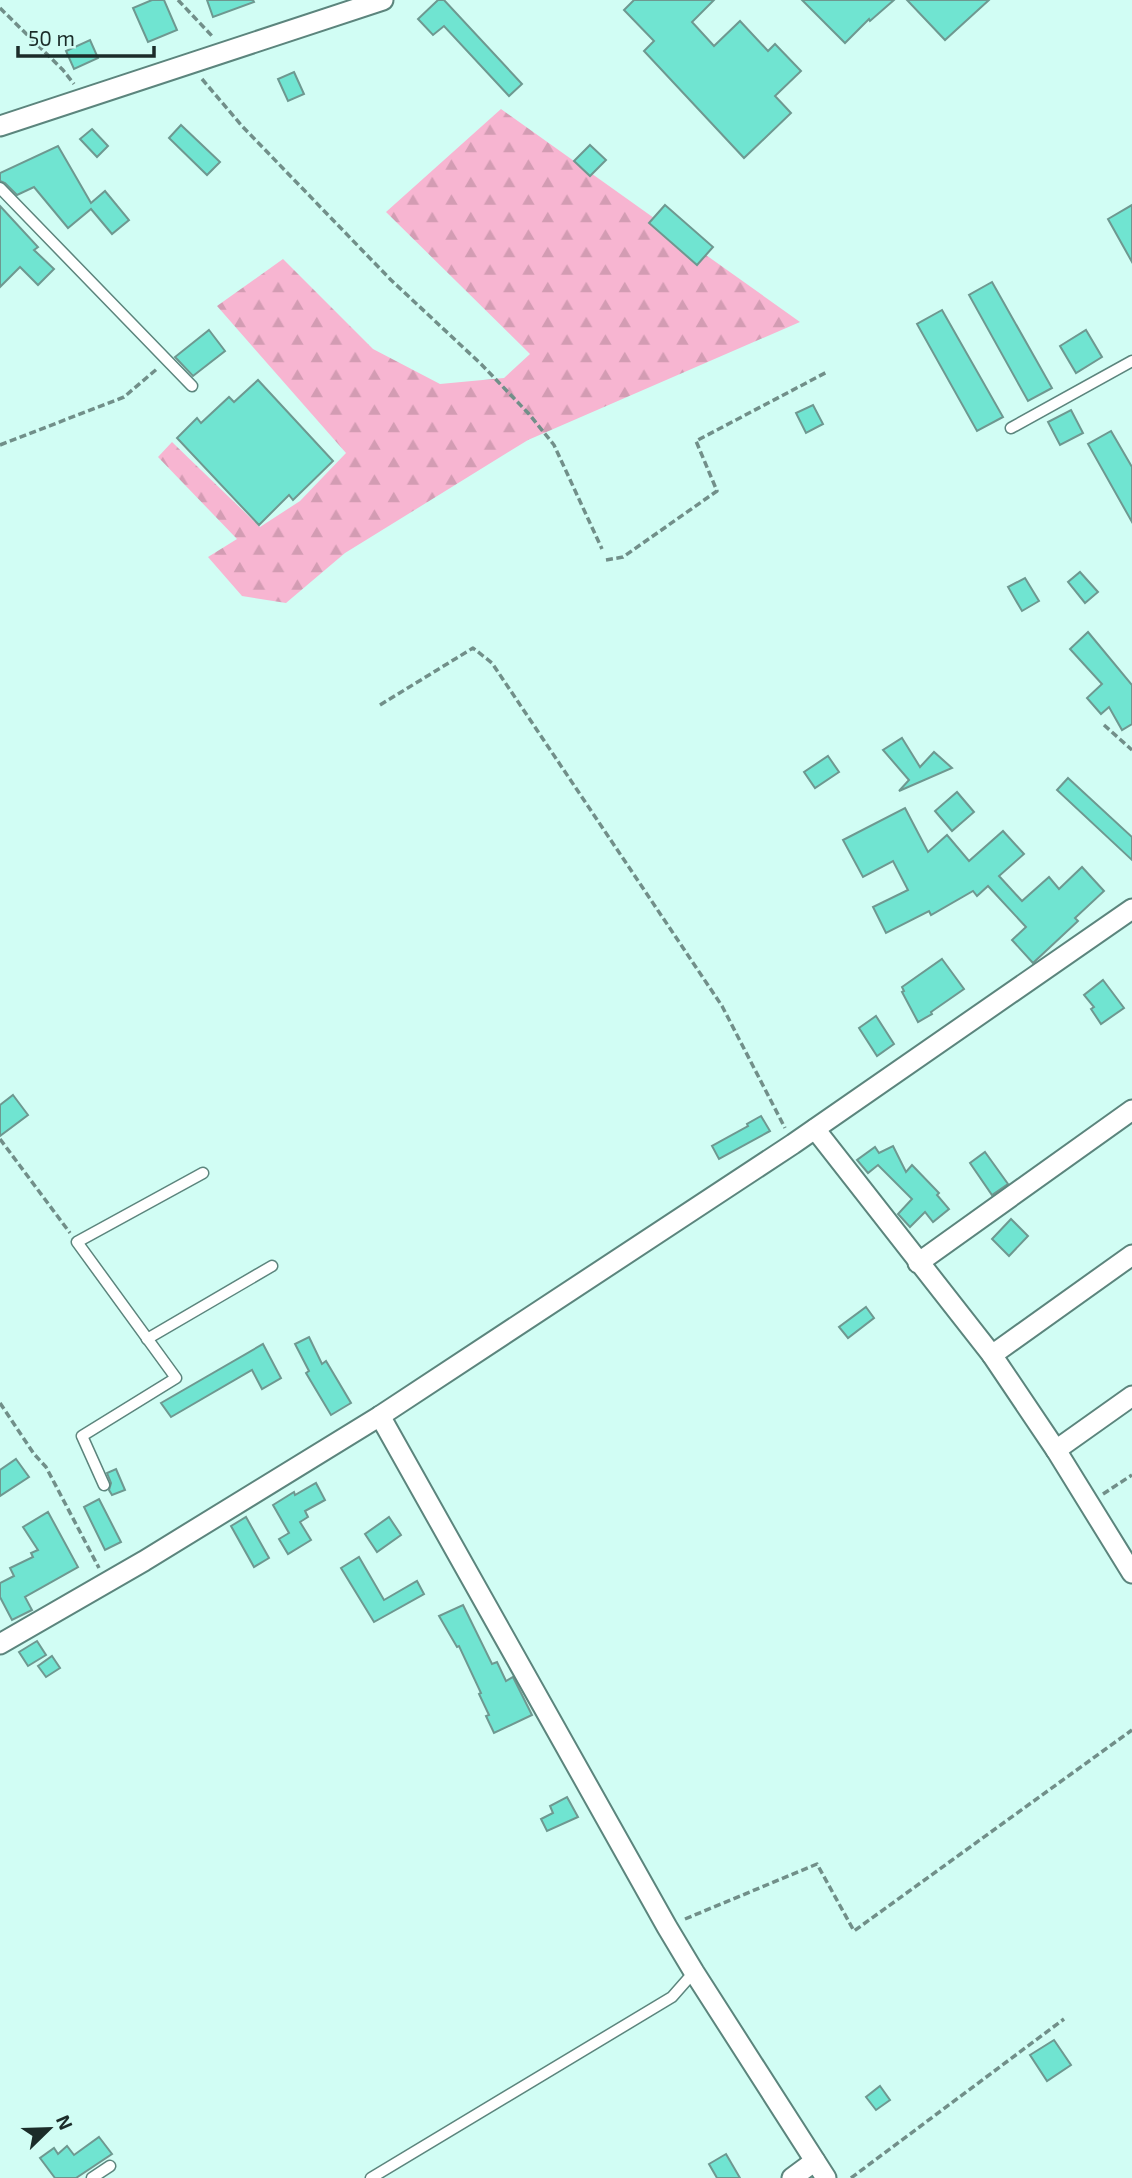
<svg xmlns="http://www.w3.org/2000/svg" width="1132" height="2178" font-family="'Exo 2',sans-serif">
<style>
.forest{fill:url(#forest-firs)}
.building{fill:#70e4d1;stroke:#6e9890;stroke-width:2}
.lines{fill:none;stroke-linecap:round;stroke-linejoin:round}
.service-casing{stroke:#5c857d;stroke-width:13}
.minor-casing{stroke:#5c857d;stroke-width:23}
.path{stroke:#718f89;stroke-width:3.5;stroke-dasharray:7 3.5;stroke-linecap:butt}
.service{stroke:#fff;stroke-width:10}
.minor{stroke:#fff;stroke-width:19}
</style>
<defs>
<pattern id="forest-firs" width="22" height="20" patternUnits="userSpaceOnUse" patternTransform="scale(1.75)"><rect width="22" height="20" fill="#f7b5d1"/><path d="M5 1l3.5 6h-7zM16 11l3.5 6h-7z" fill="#d39cb3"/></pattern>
</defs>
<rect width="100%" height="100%" fill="#d1fdf4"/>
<polygon class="forest" points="501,109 800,322 528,440 345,553 286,603 242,596 208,557 237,539 158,457 172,442 260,527 300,501 346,453 217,306 283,259 373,349 440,384 504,378 530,354 386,212"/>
<g class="building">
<polygon points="152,0 164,0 177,30 148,42 133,8"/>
<polygon points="207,0 253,0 254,2 213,17"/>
<polygon points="438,0 444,0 522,84 509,96 444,26 433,35 418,19"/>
<polygon points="634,0 714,0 692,22 714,46 740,21 768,51 775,44 801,71 775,96 791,113 744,158 644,51 654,41 624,10"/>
<polygon points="802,0 894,0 870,21 869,19 845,43"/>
<polygon points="907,0 989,0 945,40"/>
<polygon points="90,40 98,58 74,69 66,51"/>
<polygon points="294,72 304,94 288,101 278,79"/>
<polygon points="181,125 220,162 207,175 169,138"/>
<polygon points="92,129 108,146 97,157 80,139"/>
<polygon points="590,145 606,160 590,176 574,161"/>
<polygon points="58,146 91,203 105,191 129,220 112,234 91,209 68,228 34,187 17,195 5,183 0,181 0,173"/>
<polygon points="665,205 713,247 697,265 649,223"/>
<polygon points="1132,205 1132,262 1108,219"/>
<polygon points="0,206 38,247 34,250 54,269 38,285 20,267 0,287"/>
<polygon points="992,282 1052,388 1028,401 969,295"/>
<polygon points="942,310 1003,417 977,431 917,324"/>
<polygon points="209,330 225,351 193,376 175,357"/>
<polygon points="1086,330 1102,357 1076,373 1060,346"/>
<polygon points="258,380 333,461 293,500 289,495 259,525 177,438 197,418 201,423 229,397 234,402"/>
<polygon points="813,405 823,424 806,433 796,413"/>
<polygon points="1071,410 1083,433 1060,445 1048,422"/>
<polygon points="1111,431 1132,467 1132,522 1088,444"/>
<polygon points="1080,572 1098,592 1085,603 1068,582"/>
<polygon points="1025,578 1039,601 1022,611 1008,587"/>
<polygon points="1088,632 1132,685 1132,724 1122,730 1109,707 1101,714 1087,698 1102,684 1070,649"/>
<polygon points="902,738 920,767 934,752 952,768 899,791 909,780 883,750"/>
<polygon points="828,756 839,772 815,788 804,772"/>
<polygon points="1068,778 1132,837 1132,860 1057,790"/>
<polygon points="957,792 974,812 952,831 935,811"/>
<polygon points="905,808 928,852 947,835 969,861 1003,831 1024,854 999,876 1022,901 1049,877 1059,889 1082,867 1104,891 1075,918 1078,921 1033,963 1012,940 1026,927 988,886 977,896 973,891 931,915 929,911 886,933 873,907 908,890 893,861 863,877 843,840"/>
<polygon points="942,959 964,989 931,1012 932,1014 918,1022 902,992 904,991 902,987"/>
<polygon points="1103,980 1124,1008 1101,1024 1091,1009 1094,1007 1084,995"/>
<polygon points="876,1016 894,1044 877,1056 859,1028"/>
<polygon points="13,1095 28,1115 0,1136 0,1105"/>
<polygon points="761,1116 770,1131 719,1159 712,1146 748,1126 747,1124"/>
<polygon points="893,1146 906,1172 912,1165 939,1193 937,1195 949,1209 933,1222 925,1212 910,1227 898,1214 912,1199 878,1165 868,1173 857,1160 875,1147 879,1153"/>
<polygon points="985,1152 1008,1184 992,1195 970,1163"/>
<polygon points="1011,1219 1028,1236 1009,1256 992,1239"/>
<polygon points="866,1307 874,1318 848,1338 839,1327"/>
<polygon points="309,1337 322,1364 326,1361 351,1403 331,1415 306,1373 309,1371 295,1344"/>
<polygon points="263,1344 281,1378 262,1389 252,1370 171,1417 161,1403"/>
<polygon points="16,1459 29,1477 0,1496 0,1470"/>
<polygon points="116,1469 125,1490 112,1495 109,1490 111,1483 107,1473"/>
<polygon points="316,1483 325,1500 305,1511 308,1517 300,1522 311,1540 288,1554 279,1539 289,1533 273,1505 294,1492 295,1495"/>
<polygon points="99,1499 121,1542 105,1550 84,1507"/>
<polygon points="48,1512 78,1567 25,1597 32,1610 12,1620 0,1597 0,1583 14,1576 10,1568 33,1557 31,1553 38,1550 23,1527"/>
<polygon points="246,1517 269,1558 254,1567 231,1526"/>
<polygon points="389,1517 401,1535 377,1552 365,1534"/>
<polygon points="359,1557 384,1600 417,1581 424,1594 374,1622 341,1568"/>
<polygon points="463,1605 492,1664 497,1662 506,1681 513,1677 532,1715 494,1733 486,1716 489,1715 479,1694 481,1693 459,1646 457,1647 439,1616"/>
<polygon points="37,1641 46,1655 28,1666 19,1652"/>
<polygon points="52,1656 60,1668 46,1677 38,1666"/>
<polygon points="567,1797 578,1817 547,1831 541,1819 553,1813 550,1806"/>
<polygon points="1054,2040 1071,2065 1047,2081 1030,2055"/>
<polygon points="880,2086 890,2100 876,2110 866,2097"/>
<polygon points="99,2137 112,2154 76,2178 55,2178 40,2158 54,2148 58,2154 67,2146 74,2155"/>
<polygon points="726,2154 740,2178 717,2178 709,2164"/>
</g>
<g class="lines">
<defs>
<g id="service">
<polyline points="0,188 192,386"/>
<polyline points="1011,428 1132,361"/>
<polyline points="147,1339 272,1266"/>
<polyline points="104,1485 82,1436 176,1378 77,1242 203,1173"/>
<polyline points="92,2178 110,2166"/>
<polyline points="371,2178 672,1997 694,1972"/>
</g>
<g id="minor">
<polyline points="0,126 383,0"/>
<polyline points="815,1129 992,1355 1056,1450 1132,1573"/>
<polyline points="918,1263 1132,1110"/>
<polyline points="992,1355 1132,1255"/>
<polyline points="380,1416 667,1927 694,1972 826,2178"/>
<polyline points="1056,1450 1132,1396"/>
<polyline points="0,1644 144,1561 380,1416 793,1144 1132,909"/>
<polyline points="792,2178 815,2161"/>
</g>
</defs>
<use href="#service" class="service-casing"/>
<use href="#minor" class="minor-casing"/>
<g class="path">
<polyline points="178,0 213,37"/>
<polyline points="0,8 63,70 74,84"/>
<polyline points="202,79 242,126 391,280 481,364 529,414 554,445 602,549"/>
<polyline points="0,445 124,397 158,368"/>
<polyline points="606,560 623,557 717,491 696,441 827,372"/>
<polyline points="380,705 473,648 492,663 722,1006 785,1128"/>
<polyline points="1104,725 1132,750"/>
<polyline points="0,1139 70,1233"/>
<polyline points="0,1403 34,1454 46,1467 99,1568"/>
<polyline points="1103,1494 1132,1475"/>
<polyline points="685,1919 817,1864 854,1931 1132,1730"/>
<polyline points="851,2178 1064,2019"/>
</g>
<use href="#service" class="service"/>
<use href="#minor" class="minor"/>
</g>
<g transform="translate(49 2129) rotate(67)" stroke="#d1fdf4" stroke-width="5" paint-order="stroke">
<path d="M0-5L12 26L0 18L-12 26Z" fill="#1b2c29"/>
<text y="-10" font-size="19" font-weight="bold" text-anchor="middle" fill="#1b2c29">N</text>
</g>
<path d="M18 46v10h136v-10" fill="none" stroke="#1b2c29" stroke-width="3.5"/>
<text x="28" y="46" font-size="21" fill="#1b2c29" stroke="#d1fdf4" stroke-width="5" paint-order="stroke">50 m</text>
</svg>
